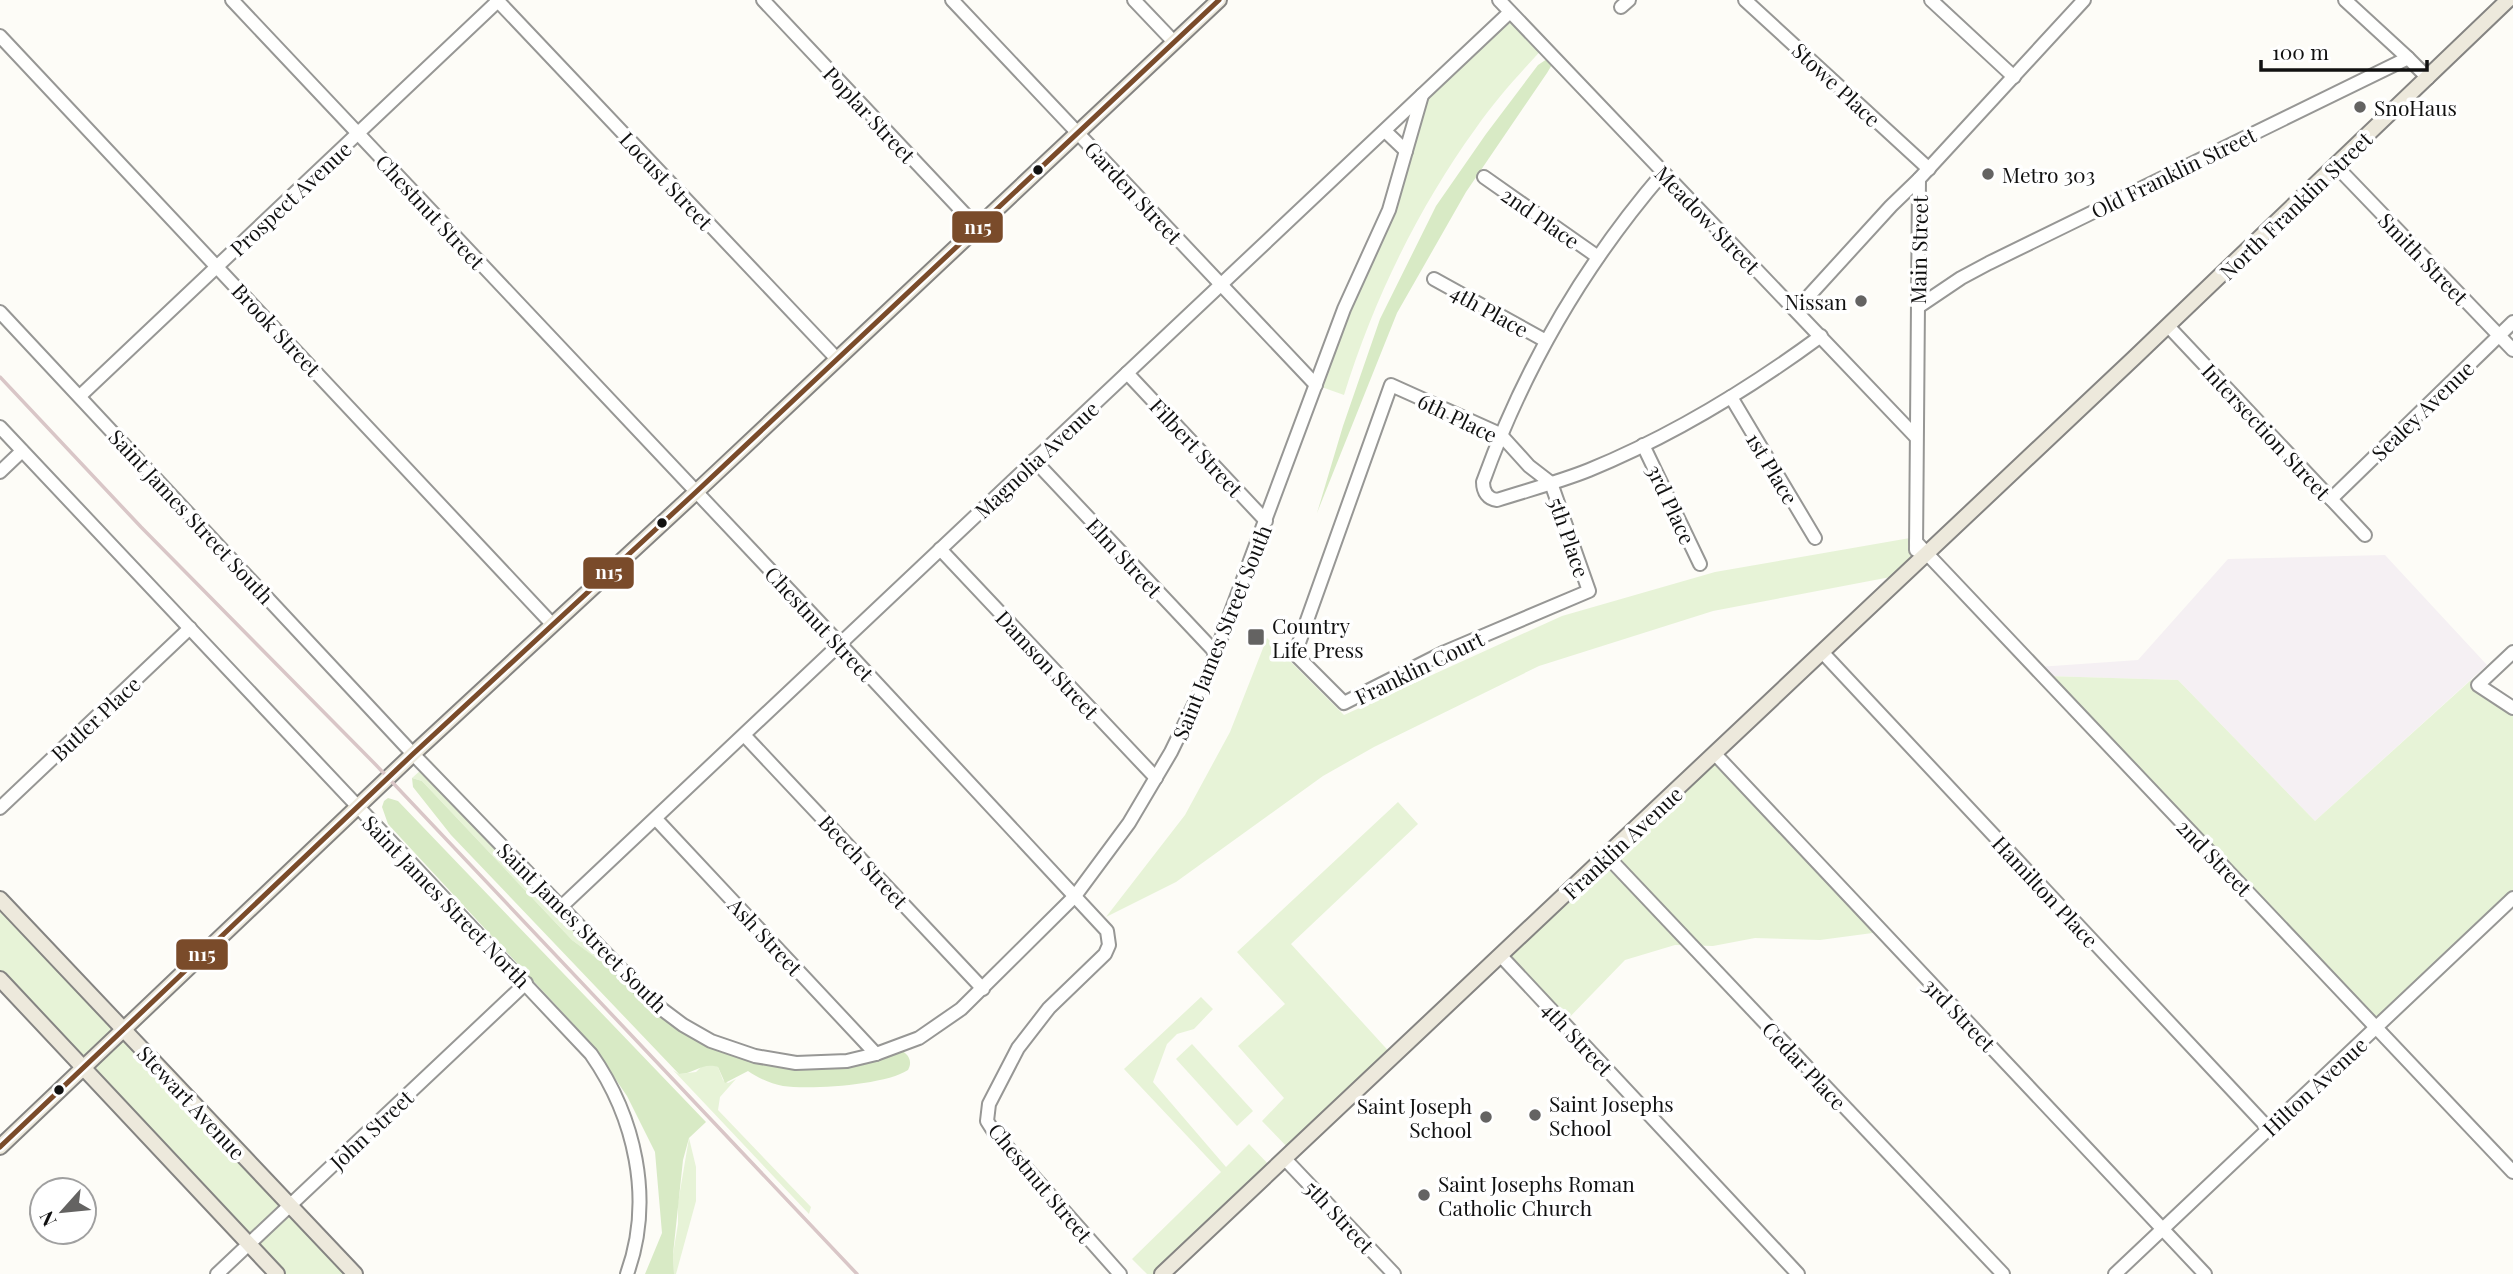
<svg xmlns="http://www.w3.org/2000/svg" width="2513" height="1274" font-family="'Playfair Display',serif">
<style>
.industrial{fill:#f5f0f3}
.green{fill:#e7f3d7}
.forest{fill:#d8eac5}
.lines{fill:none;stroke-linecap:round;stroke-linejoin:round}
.minor-casing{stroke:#979795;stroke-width:16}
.major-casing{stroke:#858482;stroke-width:18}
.minor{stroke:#fffffe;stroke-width:12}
.major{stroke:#ede9dc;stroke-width:14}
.rail{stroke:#d9c6c7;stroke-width:3.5}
.bus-1-casing{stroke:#fff;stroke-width:10}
.bus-1{stroke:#7a4b2a;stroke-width:5}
.poi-dot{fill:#646362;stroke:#fff;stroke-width:2.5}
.bus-dot{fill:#111;stroke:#fff;stroke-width:2.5}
.labels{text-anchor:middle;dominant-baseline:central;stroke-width:7;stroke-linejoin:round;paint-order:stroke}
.street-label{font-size:21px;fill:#111;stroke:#fff}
.poi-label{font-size:21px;fill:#111;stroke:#fff;text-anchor:start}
.line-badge{stroke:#fff;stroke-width:2.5}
.badge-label{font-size:19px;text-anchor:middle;font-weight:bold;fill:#fff}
</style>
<rect width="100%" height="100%" fill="#fdfcf7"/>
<polygon class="industrial" points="2385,555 2487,665 2315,821 2178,680 2047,676 2038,667 2138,660 2228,559"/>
<g class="green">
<path d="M1511,11L1545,46C1521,72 1496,99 1476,128C1418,208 1373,301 1344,395L1316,385L1389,210L1418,106Z"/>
<polygon points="1910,538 1925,551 1901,575 1713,611 1539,666 1374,747 1323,776 1176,882 1106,917 1185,815 1230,732 1267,638 1344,715 1562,616 1715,572"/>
<polygon points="2047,676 2178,680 2315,821 2471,680 2513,708 2513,896 2374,1025"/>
<polygon points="1713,753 1880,932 1820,940 1755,938 1713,946 1675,945 1625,960 1562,1025 1497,957"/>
<polygon points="431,761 655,1004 572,940 422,781 412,778"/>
<polygon points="1398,802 1418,824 1291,944 1394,1057 1292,1152 1262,1121 1284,1098 1238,1046 1285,1004 1237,952"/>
<polygon points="0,895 357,1274 275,1274 0,979"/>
<polygon points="1201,997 1213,1009 1194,1029 1177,1034 1167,1044 1153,1082 1226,1167 1249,1144 1274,1170 1162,1274 1147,1274 1132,1259 1221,1172 1124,1069"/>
<polygon points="1192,1044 1253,1111 1237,1126 1176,1059"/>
<polygon points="710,1064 718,1067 723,1080 728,1083 736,1079 720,1097 718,1110 811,1207 809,1214 673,1070 679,1074 696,1072 703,1065"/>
<polygon points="689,1138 696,1167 696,1201 676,1274 674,1274 673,1254 678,1224 678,1203"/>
</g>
<g class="forest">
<polygon points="1553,55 1556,58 1547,73 1466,192 1397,313 1317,513 1343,426 1380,319 1436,206 1486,134 1538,65"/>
<path d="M412,778L422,781L572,940L696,1033L799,1063L897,1048C906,1052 914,1059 908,1070C886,1085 810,1090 783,1086C771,1084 758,1078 748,1071L725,1083L718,1067C702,1062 695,1074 679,1074L451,835L413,787Z"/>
<polygon points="388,798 398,801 706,1122 689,1138 683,1160 673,1254 674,1274 645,1274 662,1233 655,1152 627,1096 590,1042 388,824 382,807 384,801"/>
</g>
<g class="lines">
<defs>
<g id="minor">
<polyline points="232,0 840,644 1107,931 1109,945 1105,954 1049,1008 1018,1048 989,1104 987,1121 994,1132 1120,1274"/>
<polyline points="497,0 837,359"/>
<polyline points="763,0 977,227"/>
<polyline points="952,0 1316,385"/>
<polyline points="1134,0 1174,42"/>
<polyline points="1499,0 1916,437"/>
<polyline points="1745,0 1929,169"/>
<polyline points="1931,0 2014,77"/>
<polyline points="2345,0 2408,58"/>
<polyline points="1621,7 1629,0"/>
<polyline points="0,36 552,624"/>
<polyline points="1385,131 1406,151"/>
<polyline points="2336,166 2513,350"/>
<path d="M1663,173C1584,265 1524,368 1483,482C1483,492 1488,499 1497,500C1528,490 1559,482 1589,470C1672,436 1749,389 1821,336"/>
<polyline points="1484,177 1598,257"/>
<polyline points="1434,279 1546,341"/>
<polyline points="1918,307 1961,278 1989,263 2408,58 2428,78"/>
<polyline points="1796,310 1891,206 1919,179"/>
<polyline points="0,312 413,754 655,1004 683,1025 711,1041 755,1056 796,1063 847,1061 876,1054 919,1038 961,1009 1075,896 1129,823 1171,752 1204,684 1344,309 1389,210 1422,95"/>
<polyline points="2168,326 2365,535"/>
<polyline points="1127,373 1266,521"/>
<polygon points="1391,385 1500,434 1529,466 1551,483 1589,591 1445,652 1344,703 1295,654"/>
<polyline points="80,396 499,0"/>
<polyline points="1731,397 1815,538"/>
<path d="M0,427L591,1054C635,1117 654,1199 627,1274"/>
<polyline points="1643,445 1700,564"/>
<polyline points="1034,460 1216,653"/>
<polyline points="0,472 22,451"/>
<polyline points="2331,499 2513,322"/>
<polyline points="1916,542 2513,1172"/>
<polyline points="940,549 1156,778"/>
<polyline points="1916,550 1919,179 2084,0"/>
<polyline points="2513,652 2478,685 2513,708"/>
<polyline points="1823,653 2268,1128"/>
<polyline points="744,735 983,989"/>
<polyline points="1715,754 2205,1274"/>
<polyline points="0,808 190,628"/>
<polyline points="656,819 876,1054"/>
<polyline points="1607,856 2003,1274"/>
<polyline points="562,906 1510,12"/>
<polyline points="1501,956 1798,1274"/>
<polyline points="1285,1159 1394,1274"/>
<polyline points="217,1274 526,983"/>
<polyline points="2115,1274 2513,898"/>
</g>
<g id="major">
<polyline points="0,899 355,1274"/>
<polyline points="0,979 277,1274"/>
<polyline points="0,1147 413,754 696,492 1219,0"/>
<polyline points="1162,1274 2134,358 2508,0"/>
</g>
</defs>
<use href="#minor" class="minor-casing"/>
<use href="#major" class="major-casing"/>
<use href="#minor" class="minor"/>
<use href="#major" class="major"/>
<polyline class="rail" points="0,377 141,527 376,765 857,1274"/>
<defs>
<polyline id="bus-1" points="0,1147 413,754 696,492 1219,0"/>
</defs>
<use href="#bus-1" class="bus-1-casing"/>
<use href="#bus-1" class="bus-1"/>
</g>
<g class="poi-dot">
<circle cx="2360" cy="107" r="7"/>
<circle cx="1988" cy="174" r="7"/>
<circle cx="1861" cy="301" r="7"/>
<rect x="1247" y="628" width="18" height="18" rx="3.5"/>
<circle cx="1535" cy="1115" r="7"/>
<circle cx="1486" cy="1117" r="7"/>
<circle cx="1424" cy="1195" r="7"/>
</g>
<g class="bus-dot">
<circle cx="1038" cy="170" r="6"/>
<circle cx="662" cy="523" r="6"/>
<circle cx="59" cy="1090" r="6"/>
</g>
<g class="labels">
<g class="street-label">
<text transform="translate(1837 84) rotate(43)">Stowe Place</text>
<text transform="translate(870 114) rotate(47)">Poplar Street</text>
<text transform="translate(2173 172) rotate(-26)">Old Franklin Street</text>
<text transform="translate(667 180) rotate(47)">Locust Street</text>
<text transform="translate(1134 192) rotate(47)">Garden Street</text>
<text transform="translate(290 198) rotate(-43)">Prospect Avenue</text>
<text transform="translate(2295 205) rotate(-44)">North Franklin Street</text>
<text transform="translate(431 211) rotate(47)">Chestnut Street</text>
<text transform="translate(1541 217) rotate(35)">2nd Place</text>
<text transform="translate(1708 219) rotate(46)">Meadow Street</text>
<text transform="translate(1918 250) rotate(-89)">Main Street</text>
<text transform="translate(2424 258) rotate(46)">Smith Street</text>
<text transform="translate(1490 310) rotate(29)">4th Place</text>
<text transform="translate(277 329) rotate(47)">Brook Street</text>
<text transform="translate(2422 410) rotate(-44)">Sealey Avenue</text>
<text transform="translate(1458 417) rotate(26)">6th Place</text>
<text transform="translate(2267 431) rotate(47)">Intersection Street</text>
<text transform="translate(1197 447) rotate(47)">Filbert Street</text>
<text transform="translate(1036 459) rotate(-43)">Magnolia Avenue</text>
<text transform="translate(1773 468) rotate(59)">1st Place</text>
<text transform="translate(1672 504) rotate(65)">3rd Place</text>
<text transform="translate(192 516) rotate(47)">Saint James Street South</text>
<text transform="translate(1570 537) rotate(71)">5th Place</text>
<text transform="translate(1125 557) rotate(47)">Elm Street</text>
<text transform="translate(820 623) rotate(47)">Chestnut Street</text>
<text transform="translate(1221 632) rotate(-68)">Saint James Street South</text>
<text transform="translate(1048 664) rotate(47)">Damson Street</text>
<text transform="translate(1419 667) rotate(-26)">Franklin Court</text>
<text transform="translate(95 718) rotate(-43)">Butler Place</text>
<text transform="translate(1622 842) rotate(-43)">Franklin Avenue</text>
<text transform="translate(2215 857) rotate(46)">2nd Street</text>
<text transform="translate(864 861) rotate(47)">Beech Street</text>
<text transform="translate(2046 891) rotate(47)">Hamilton Place</text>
<text transform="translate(447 901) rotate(46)">Saint James Street North</text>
<text transform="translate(583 927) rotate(45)">Saint James Street South</text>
<text transform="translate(766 936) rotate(47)">Ash Street</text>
<text transform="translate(1960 1014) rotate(46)">3rd Street</text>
<text transform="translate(1578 1038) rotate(47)">4th Street</text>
<text transform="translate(1805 1065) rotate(47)">Cedar Place</text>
<text transform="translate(2314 1086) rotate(-43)">Hilton Avenue</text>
<text transform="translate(192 1102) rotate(47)">Stewart Avenue</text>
<text transform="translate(371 1129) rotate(-43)">John Street</text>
<text transform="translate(1041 1182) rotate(50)">Chestnut Street</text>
<text transform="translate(1340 1216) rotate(47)">5th Street</text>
</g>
<g class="poi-label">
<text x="2374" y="107">SnoHaus</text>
<text x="2002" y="174">Metro 303</text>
<text x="1847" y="301" text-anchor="end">Nissan</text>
<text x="1272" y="625">Country<tspan x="1272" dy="24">Life Press</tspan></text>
<text x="1549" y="1103">Saint Josephs<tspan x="1549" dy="24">School</tspan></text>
<text x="1472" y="1105" text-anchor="end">Saint Joseph<tspan x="1472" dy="24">School</tspan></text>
<text x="1438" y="1183">Saint Josephs Roman<tspan x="1438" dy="24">Catholic Church</tspan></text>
</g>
</g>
<g class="line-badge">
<rect x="951" y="210" width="53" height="34" rx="7" fill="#7a4b2a"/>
<rect x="582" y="556" width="53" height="34" rx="7" fill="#7a4b2a"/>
<rect x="175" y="938" width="54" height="33" rx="7" fill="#7a4b2a"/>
</g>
<g class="badge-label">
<text x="978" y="234">n15</text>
<text x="609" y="579">n15</text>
<text x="202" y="961">n15</text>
</g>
<g transform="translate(63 1211) rotate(243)"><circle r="33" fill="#ffffff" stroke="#a0a0a0" stroke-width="2"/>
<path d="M0-5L12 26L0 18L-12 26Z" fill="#646362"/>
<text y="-10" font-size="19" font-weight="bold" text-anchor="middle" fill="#111111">N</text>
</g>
<path d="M2261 60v10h166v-10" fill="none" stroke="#111111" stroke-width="3.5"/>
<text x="2272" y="60" font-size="21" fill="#111111" stroke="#ffffff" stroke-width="5" paint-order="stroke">100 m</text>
</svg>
